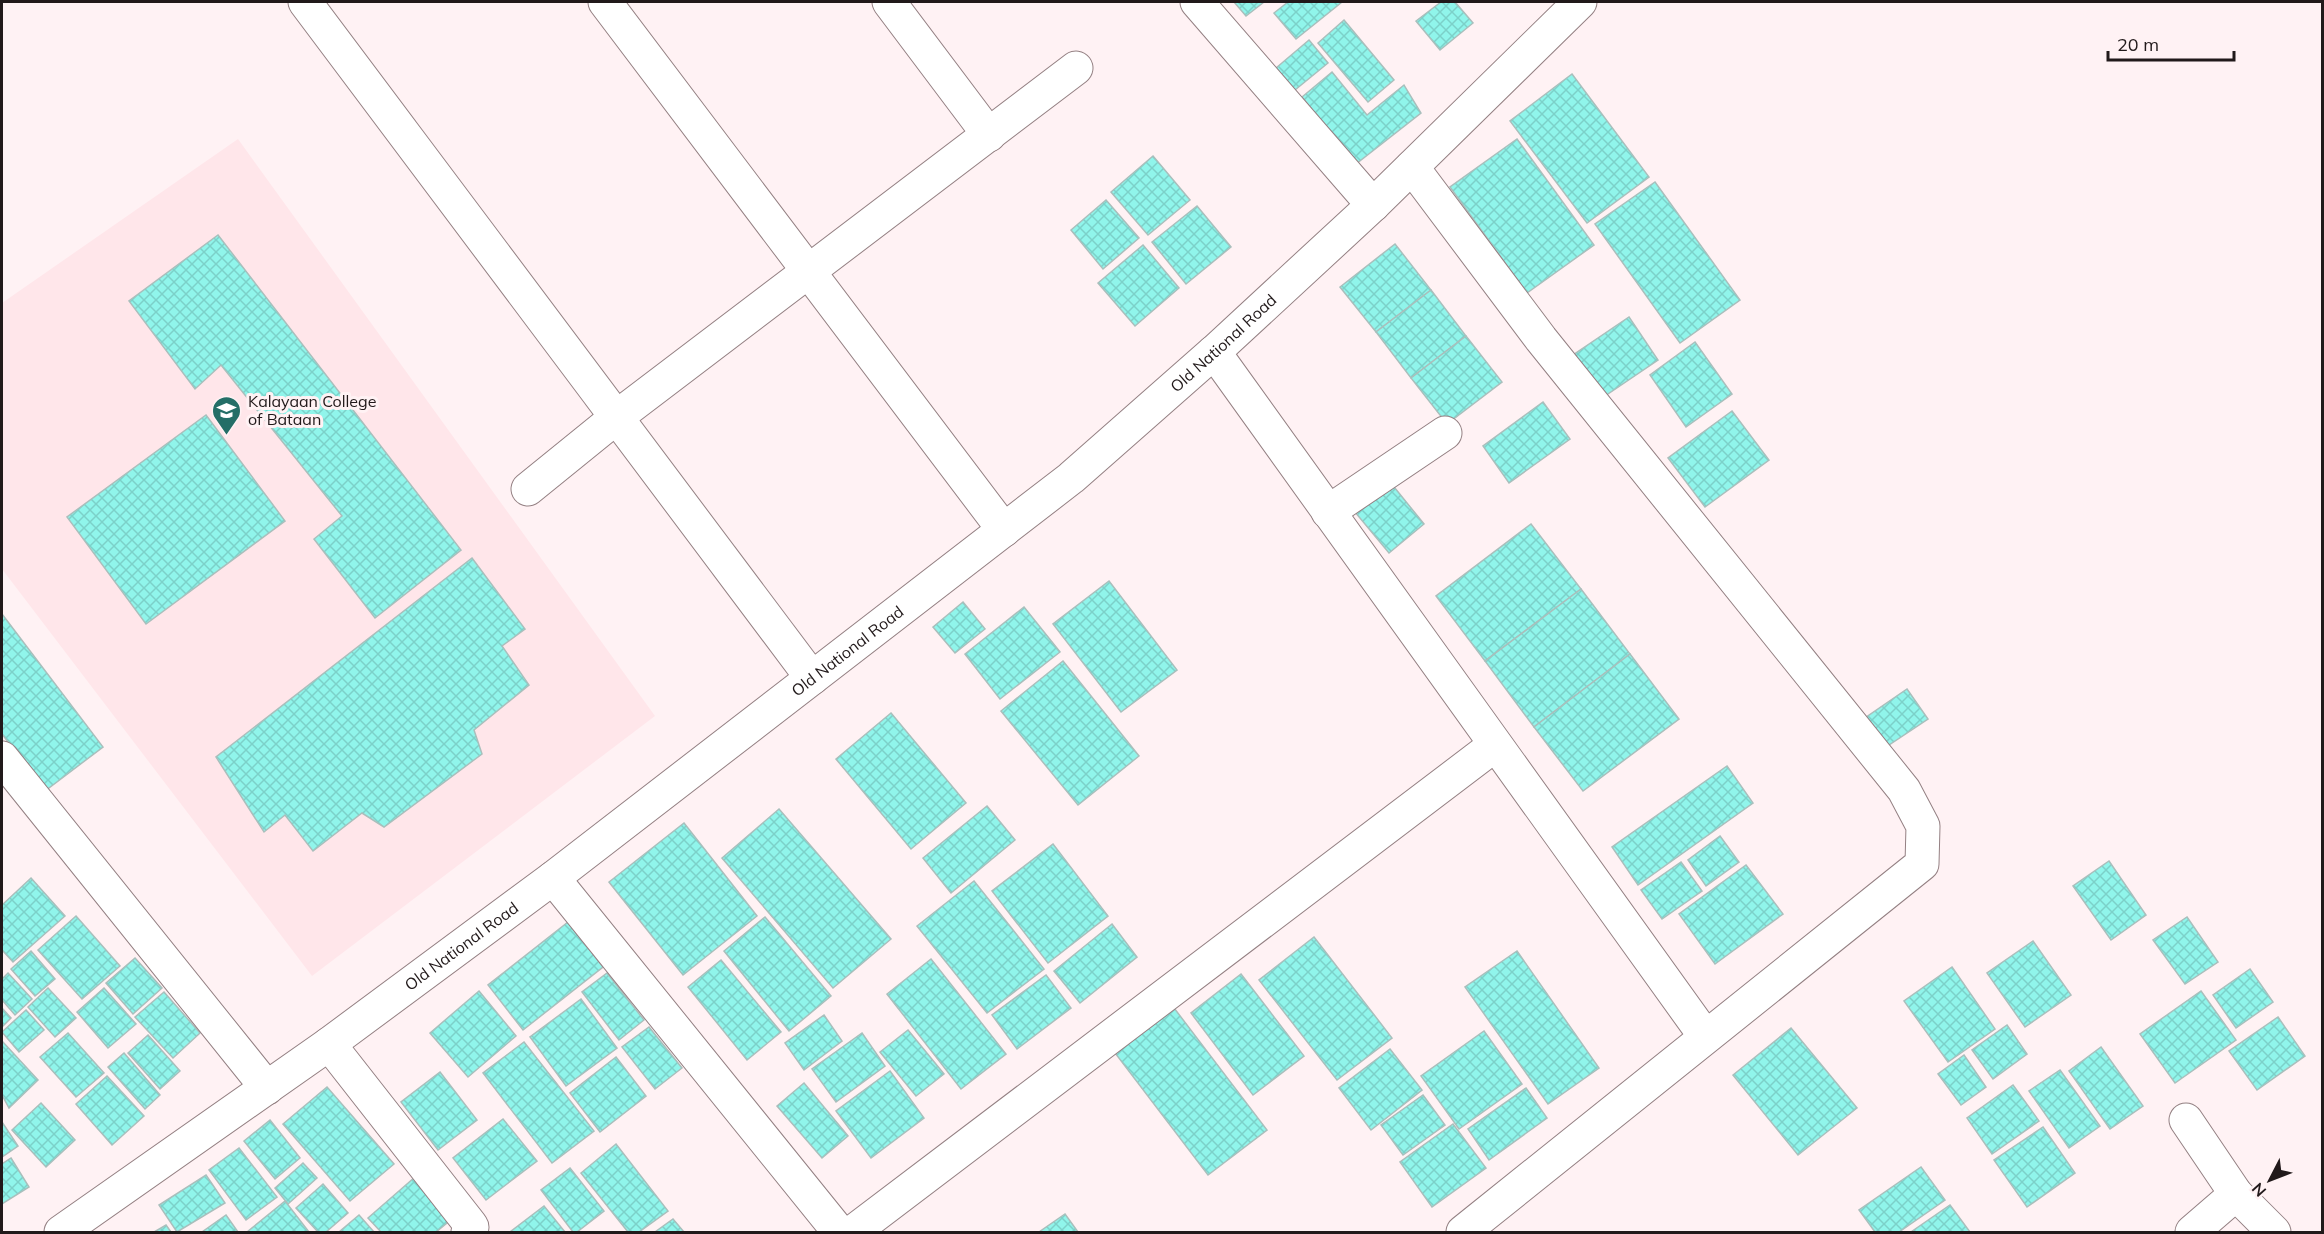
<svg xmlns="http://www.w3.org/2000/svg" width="2324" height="1234" font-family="Mulish,sans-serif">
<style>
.built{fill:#ffe6ea}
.building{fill:url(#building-cross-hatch);stroke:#a9bfbc;stroke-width:1.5}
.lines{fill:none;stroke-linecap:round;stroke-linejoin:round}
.street-casing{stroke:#948083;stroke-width:35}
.secondary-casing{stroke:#948083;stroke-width:35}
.street{stroke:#fff;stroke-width:33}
.secondary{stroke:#fff;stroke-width:33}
.labels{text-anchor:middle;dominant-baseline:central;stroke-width:6;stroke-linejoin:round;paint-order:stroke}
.street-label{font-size:16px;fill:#21191a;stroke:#fff2f4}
.poi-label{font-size:16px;fill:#21191a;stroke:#fff2f4;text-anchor:start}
</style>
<defs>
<pattern id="building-cross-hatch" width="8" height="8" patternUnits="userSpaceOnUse" patternTransform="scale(1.5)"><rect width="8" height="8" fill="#90f5eb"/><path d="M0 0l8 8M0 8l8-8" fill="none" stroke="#7cd1c9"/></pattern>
</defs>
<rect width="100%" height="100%" fill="#fff2f4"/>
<polygon class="built" points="238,139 655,716 312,976 2,569 2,303"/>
<g class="building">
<polygon points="1234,2 1264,2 1246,16"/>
<polygon points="1288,2 1342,2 1296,39 1274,13"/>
<polygon points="1441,2 1455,2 1473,23 1440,50 1416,21"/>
<polygon points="1344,20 1394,80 1368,102 1318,43"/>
<polygon points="1309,40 1328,63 1295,90 1276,68"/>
<polygon points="1332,72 1367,115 1404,85 1421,113 1356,164 1302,97"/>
<polygon points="1572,74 1649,177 1587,223 1510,121"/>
<polygon points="1517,139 1594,245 1527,293 1450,187"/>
<polygon points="1153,156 1190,200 1148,235 1111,192"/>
<polygon points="1655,182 1740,300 1680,343 1595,224"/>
<polygon points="1106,200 1139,238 1103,269 1071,230"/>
<polygon points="1197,206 1231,247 1186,284 1152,242"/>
<polygon points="218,235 461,550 375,618 314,539 342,516 221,365 195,389 129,301"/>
<polygon points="1395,244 1431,290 1376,332 1340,287"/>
<polygon points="1143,245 1179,288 1135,326 1098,283"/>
<polygon points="1431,290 1466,336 1411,378 1376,332"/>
<polygon points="1629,317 1658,360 1602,398 1573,355"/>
<polygon points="1466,336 1502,382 1447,424 1411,378"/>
<polygon points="1695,342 1732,394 1686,427 1650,375"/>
<polygon points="1543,402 1570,439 1509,483 1483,446"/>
<polygon points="1732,411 1769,460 1705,507 1668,458"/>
<polygon points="206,415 285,521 146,624 67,517"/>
<polygon points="1386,477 1424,524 1389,553 1350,506"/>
<polygon points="1531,524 1581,589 1485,661 1436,596"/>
<polygon points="472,558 525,629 502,646 529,685 474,730 482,754 384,827 362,813 313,851 285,815 264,832 216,757"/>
<polygon points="1109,581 1177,670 1121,712 1053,624"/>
<polygon points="1581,589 1630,654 1534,727 1485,661"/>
<polygon points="963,602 985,629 955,653 933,627"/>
<polygon points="1024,607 1060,652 1000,699 965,654"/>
<polygon points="2,614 103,747 45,791 2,734"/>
<polygon points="1630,654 1679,719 1583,791 1534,727"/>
<polygon points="1063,661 1139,756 1078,805 1001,711"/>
<polygon points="1907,689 1928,719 1883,749 1862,720"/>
<polygon points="891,713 966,803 911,849 836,759"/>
<polygon points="1727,766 1753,803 1638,885 1612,847"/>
<polygon points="987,806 1015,840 951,893 923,858"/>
<polygon points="779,809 891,939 833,988 722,858"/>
<polygon points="684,823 757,916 683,975 609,882"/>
<polygon points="1720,836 1739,862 1706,886 1688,860"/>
<polygon points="1053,844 1108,916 1048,963 992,891"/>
<polygon points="2109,861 2146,915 2111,940 2073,886"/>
<polygon points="1681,862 1702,891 1662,919 1641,890"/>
<polygon points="1746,865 1783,914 1715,964 1679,914"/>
<polygon points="31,878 65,916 13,962 2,950 2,905"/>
<polygon points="974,881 1044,969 987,1013 917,926"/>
<polygon points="76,916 120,966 82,999 38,950"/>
<polygon points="765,917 831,996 789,1031 724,951"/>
<polygon points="2187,917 2218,962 2185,984 2153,940"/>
<polygon points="568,922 603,967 523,1030 488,985"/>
<polygon points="1112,924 1137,957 1080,1003 1054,971"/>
<polygon points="1314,937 1392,1038 1337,1080 1259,980"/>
<polygon points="2033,941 2071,995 2025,1027 1987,973"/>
<polygon points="31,951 55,979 35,996 11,969"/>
<polygon points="1517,951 1599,1068 1548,1104 1465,987"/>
<polygon points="135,958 162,988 133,1014 106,983"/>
<polygon points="931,959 1006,1054 961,1089 887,994"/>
<polygon points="721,960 781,1032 747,1060 688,987"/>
<polygon points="1952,967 1995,1029 1948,1062 1904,1001"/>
<polygon points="2250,969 2273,1002 2236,1028 2213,995"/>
<polygon points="8,973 32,999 15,1015 2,1000 2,979"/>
<polygon points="607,973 644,1020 619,1040 582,992"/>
<polygon points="1241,974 1304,1056 1253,1095 1191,1013"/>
<polygon points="1046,975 1071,1008 1017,1049 992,1015"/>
<polygon points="48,988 76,1018 55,1037 28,1007"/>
<polygon points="104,988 136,1024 108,1048 77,1012"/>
<polygon points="479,991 516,1036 468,1077 430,1033"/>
<polygon points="2201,991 2236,1040 2175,1083 2140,1034"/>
<polygon points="164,992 200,1033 173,1058 135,1017"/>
<polygon points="581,999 617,1048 566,1086 530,1037"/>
<polygon points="1171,1004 1267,1130 1208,1175 1112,1049"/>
<polygon points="2,1008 11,1018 2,1027"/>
<polygon points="26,1010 44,1030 19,1052 2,1032"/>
<polygon points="824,1015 842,1041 804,1070 785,1043"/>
<polygon points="2278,1017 2305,1056 2257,1090 2229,1051"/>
<polygon points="2007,1025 2027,1054 1993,1079 1972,1050"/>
<polygon points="649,1027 682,1068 655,1089 622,1047"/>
<polygon points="1791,1028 1857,1108 1798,1155 1733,1075"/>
<polygon points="908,1030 944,1074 916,1096 880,1052"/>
<polygon points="1484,1031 1522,1084 1459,1129 1421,1076"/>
<polygon points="68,1033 104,1073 76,1097 40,1057"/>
<polygon points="862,1033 885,1066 836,1102 812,1069"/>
<polygon points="148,1035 180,1071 160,1089 128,1053"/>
<polygon points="2,1041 38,1080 9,1108 2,1095"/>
<polygon points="524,1042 594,1131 552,1163 483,1073"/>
<polygon points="2101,1047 2143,1106 2110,1129 2069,1071"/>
<polygon points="1390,1049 1422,1090 1371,1130 1339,1088"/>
<polygon points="124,1053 160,1095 145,1109 108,1067"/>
<polygon points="1964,1055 1986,1087 1961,1105 1938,1074"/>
<polygon points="616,1057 646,1096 600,1132 570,1093"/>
<polygon points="2060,1070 2100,1126 2069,1148 2029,1091"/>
<polygon points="890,1071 924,1118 871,1158 836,1111"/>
<polygon points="440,1072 477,1120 438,1150 401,1102"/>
<polygon points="107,1076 144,1116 112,1145 76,1104"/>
<polygon points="804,1083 848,1136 822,1158 777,1106"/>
<polygon points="2013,1085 2039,1121 1992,1154 1967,1118"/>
<polygon points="327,1087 394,1164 350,1201 283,1124"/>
<polygon points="1526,1088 1547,1118 1489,1160 1468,1129"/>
<polygon points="1423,1095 1445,1125 1403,1155 1381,1125"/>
<polygon points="41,1103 75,1140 46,1167 12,1130"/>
<polygon points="503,1119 537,1161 486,1200 453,1158"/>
<polygon points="270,1120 300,1158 275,1179 244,1141"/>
<polygon points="2,1122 18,1146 2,1157"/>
<polygon points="1453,1124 1486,1168 1432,1207 1400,1162"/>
<polygon points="2043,1127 2075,1173 2027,1207 1994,1160"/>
<polygon points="616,1144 668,1211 639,1232 628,1232 581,1173"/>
<polygon points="239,1148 277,1197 246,1220 209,1170"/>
<polygon points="11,1158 29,1187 2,1204 2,1164"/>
<polygon points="303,1163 317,1178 288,1204 275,1188"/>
<polygon points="1921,1167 1945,1200 1899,1232 1875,1232 1859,1210"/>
<polygon points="570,1168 604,1211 577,1232 573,1232 541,1190"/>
<polygon points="206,1175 225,1203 177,1232 159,1205"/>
<polygon points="415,1177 452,1219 436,1232 381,1232 368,1218"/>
<polygon points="323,1184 348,1213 326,1232 318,1232 296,1208"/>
<polygon points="285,1201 309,1232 247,1232"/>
<polygon points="1950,1205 1970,1232 1911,1232"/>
<polygon points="544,1206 565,1232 510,1232"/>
<polygon points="1065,1214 1078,1232 1039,1232"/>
<polygon points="226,1215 238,1232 202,1232"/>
<polygon points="359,1215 374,1232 339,1232"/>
<polygon points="673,1219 684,1232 655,1232"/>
<polygon points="166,1225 171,1232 154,1232"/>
</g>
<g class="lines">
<defs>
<g id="street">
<polyline points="305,2 812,678"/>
<polyline points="605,2 1004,530"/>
<polyline points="889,2 989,135"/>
<polyline points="1197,2 1373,205"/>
<polyline points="1412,167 1541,339 1904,790 1923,826 1922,864 1463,1232"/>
<polyline points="1214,352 1705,1036"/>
<polyline points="528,489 618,416 1076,68"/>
<polyline points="1328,512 1445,433"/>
<polyline points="2,758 267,1088"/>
<polyline points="553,878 839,1232"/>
<polyline points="329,1044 470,1224 472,1227 468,1232"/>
<polyline points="2186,1120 2236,1194 2274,1232"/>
<polyline points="853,1232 1495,745"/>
<polyline points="2192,1232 2236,1194"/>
</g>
<g id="secondary">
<path id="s1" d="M61,1232L329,1044L553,878L1071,478L1214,352L1373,205L1580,2"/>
</g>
</defs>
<use href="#street" class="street-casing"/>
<use href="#secondary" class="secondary-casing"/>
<use href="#street" class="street"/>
<use href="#secondary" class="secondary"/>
</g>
<defs>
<symbol id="university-pin" viewBox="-11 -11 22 30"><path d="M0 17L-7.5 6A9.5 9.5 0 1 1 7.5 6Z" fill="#246e67" stroke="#fff2f4"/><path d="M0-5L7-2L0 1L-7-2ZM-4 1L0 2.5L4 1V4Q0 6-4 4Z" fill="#fff"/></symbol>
</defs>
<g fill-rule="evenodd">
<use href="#university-pin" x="210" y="394" width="33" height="45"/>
</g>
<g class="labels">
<g class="street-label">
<text stroke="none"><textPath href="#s1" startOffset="1464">Old National Road</textPath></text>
<text stroke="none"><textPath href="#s1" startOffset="978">Old National Road</textPath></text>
<text stroke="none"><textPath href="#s1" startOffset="492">Old National Road</textPath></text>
</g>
<g class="poi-label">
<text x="248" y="401">Kalayaan College<tspan x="248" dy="18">of Bataan</tspan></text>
</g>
</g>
<rect width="2324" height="1234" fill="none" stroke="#21191a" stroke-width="6"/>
<g transform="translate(2270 1180) rotate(228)" stroke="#fff2f4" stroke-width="4.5" paint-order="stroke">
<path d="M0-4.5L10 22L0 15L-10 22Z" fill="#21191a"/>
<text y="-9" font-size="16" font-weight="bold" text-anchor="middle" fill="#21191a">N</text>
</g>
<path d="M2108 51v9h126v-9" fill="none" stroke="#21191a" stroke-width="3"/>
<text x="2117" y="51" font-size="18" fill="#21191a" stroke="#fff2f4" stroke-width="4.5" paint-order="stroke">20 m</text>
</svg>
